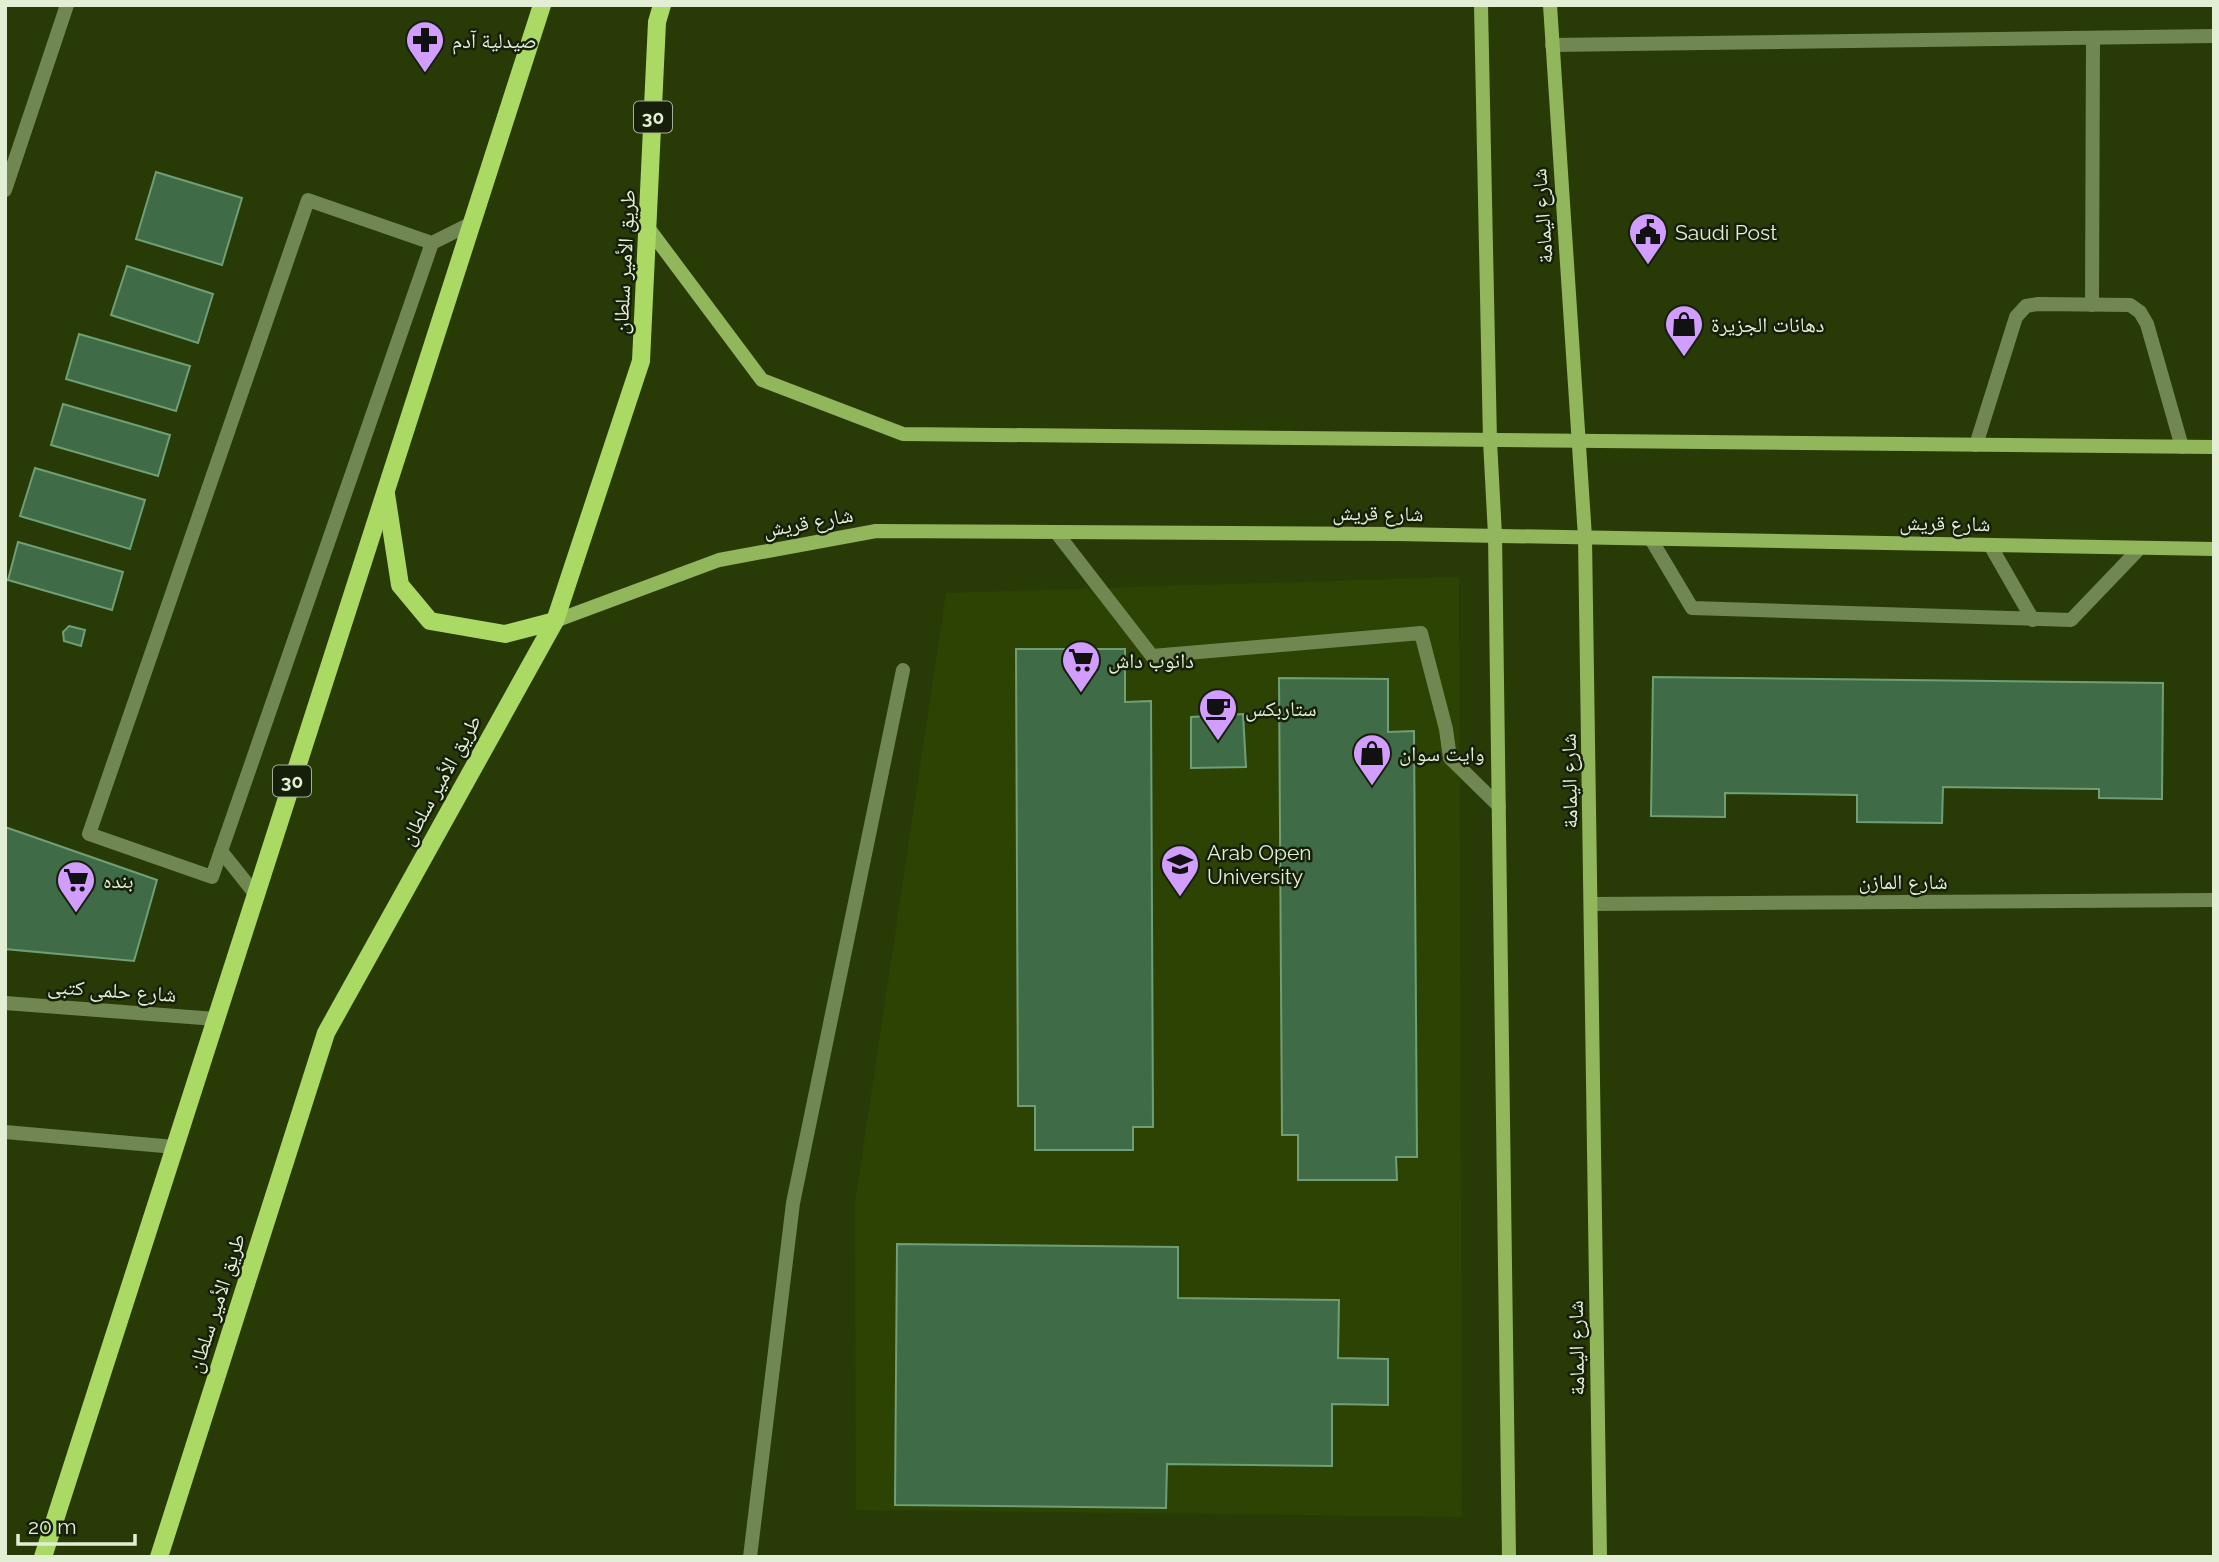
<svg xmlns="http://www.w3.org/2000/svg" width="2219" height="1562" font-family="Raleway,'Noto Naskh Arabic',sans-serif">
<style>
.built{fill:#2d4304}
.building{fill:#3f6c46;stroke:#709f76;stroke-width:2}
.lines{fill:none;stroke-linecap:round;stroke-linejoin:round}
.service{stroke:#708751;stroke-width:14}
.minor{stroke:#708751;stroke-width:14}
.tertiary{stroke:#708751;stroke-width:14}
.secondary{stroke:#91b65c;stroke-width:14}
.primary{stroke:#aada64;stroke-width:18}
.labels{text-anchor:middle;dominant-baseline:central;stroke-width:5;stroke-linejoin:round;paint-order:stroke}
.shield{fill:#161f0a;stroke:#a5b197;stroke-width:2}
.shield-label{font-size:19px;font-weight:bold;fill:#e2efd4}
.poi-label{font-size:21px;fill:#e2efd4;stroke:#161f0a;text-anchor:start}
.street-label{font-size:21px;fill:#e2efd4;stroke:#161f0a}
</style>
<rect width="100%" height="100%" fill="#283b06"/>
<polygon class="built" points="1459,577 1462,1517 856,1510 855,1203 946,593"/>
<g class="building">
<polygon points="156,172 242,198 222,265 136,239"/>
<polygon points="127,266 213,294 198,343 111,315"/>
<polygon points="79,334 190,366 176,411 66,379"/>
<polygon points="63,404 170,435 158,476 51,445"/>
<polygon points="35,468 145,500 130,549 20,516"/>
<polygon points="18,542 123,572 112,610 8,580"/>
<polygon points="69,626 85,630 81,646 64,641 63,632"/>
<polygon points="1016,649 1125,649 1125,702 1151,701 1153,1127 1133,1127 1133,1150 1035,1150 1035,1106 1018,1106"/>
<polygon points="1653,677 2163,683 2162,799 2099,798 2099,789 1943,787 1942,823 1857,822 1857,795 1725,793 1725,817 1651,816"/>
<polygon points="1279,678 1388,679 1388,732 1414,731 1417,1157 1396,1157 1397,1180 1298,1180 1298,1135 1282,1135"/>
<polygon points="1243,714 1246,767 1191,768 1191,717"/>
<polygon points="5,827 157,880 134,961 5,949"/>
<polygon points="897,1244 1178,1247 1178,1298 1339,1300 1338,1358 1388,1359 1388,1405 1332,1404 1332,1466 1167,1464 1166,1508 895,1505"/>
</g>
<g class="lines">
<g class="service">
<polyline points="432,243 308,200 89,834 212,877 432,243 472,223"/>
<polyline points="2092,305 2093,38"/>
<polyline points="1976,445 2016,317 2026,306 2038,304 2130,305 2140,312 2147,324 2182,447"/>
<polyline points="1056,532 1152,656 1421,633 1446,729 1450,758 1499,806"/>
<polyline points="1652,541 1692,608 2071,620 2140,548"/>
<polyline points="1990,545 2033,620"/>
<polyline points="221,851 256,895"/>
<polyline points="1593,904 2214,900"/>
<polyline points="750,1557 793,1203 903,670"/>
</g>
<g class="minor">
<polyline points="1552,45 2214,36"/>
<polyline points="5,190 67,5"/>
</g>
<g class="tertiary">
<polyline points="5,1003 216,1019"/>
<polyline points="5,1132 175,1147"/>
</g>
<g class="secondary">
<polyline points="1481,5 1490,441 1495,535 1509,1557"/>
<polyline points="1550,5 1585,537 1600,1557"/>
<polyline points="649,229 762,380 903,434 2214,447"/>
<polyline points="555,621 719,560 876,531 1396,534 2214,549"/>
</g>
<g class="primary">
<polyline points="386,494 400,585 430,621 505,634 555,621"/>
<polyline points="43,1557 542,5"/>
<polyline points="159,1557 326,1033 555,621 641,361 657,22 662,5"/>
</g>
</g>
<defs>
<symbol id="pharmacy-pin" viewBox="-11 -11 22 30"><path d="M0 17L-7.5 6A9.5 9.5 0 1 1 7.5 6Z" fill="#d19dfe" stroke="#161f0a"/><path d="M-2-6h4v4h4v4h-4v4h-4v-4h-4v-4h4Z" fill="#111"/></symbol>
<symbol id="civic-pin" viewBox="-11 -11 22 30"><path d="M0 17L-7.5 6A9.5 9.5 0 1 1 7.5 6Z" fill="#d19dfe" stroke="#161f0a"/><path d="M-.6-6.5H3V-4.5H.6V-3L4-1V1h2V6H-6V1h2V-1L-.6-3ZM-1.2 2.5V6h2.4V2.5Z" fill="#111"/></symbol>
<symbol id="shop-pin" viewBox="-11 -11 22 30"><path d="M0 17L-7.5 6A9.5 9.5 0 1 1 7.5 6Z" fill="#d19dfe" stroke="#161f0a"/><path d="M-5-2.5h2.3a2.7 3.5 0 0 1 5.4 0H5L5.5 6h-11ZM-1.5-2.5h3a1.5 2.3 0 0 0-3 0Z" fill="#111"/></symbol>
<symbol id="supermarket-pin" viewBox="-11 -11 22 30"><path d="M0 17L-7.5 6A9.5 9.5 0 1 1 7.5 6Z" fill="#d19dfe" stroke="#161f0a"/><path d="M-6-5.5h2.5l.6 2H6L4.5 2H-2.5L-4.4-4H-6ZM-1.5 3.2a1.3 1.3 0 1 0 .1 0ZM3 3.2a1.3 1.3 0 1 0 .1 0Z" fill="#111"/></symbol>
<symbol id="cafe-pin" viewBox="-11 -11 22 30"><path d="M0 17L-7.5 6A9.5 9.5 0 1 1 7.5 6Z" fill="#d19dfe" stroke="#161f0a"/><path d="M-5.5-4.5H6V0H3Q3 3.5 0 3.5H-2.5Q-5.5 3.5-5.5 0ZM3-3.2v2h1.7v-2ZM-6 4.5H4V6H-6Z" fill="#111"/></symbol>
<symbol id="university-pin" viewBox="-11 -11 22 30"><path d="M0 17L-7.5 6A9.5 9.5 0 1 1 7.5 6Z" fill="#d19dfe" stroke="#161f0a"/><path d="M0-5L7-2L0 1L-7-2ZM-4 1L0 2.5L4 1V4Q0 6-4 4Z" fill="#111"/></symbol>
</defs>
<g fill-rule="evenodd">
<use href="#pharmacy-pin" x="403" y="18" width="44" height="60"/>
<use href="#civic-pin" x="1626" y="210" width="44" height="60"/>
<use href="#shop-pin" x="1662" y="302" width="44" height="60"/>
<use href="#supermarket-pin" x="1059" y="638" width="44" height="60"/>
<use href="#cafe-pin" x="1196" y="686" width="44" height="60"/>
<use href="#shop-pin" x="1350" y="731" width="44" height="60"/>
<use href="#university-pin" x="1158" y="842" width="44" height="60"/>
<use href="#supermarket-pin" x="54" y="858" width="44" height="60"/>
</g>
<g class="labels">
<g class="shield">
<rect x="634" y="101.5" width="38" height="31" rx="5"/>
<rect x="273" y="765.5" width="38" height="31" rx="5"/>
</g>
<g class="shield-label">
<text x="653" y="117">30</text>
<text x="292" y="781">30</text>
</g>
<g class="poi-label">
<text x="452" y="40">صيدلية آدم</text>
<text x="1675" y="232">Saudi Post</text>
<text x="1711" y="324">دهانات الجزيرة</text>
<text x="1108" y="660">دانوب داش</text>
<text x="1245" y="708">ستاربكس</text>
<text x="1399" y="753">وايت سوان</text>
<text x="1207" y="852">Arab Open<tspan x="1207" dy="24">University</tspan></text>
<text x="103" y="880">بنده</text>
</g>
<g class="street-label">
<text transform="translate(1542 216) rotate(-94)">شارع اليمامة</text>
<text transform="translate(624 262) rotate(-87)">طريق الأمير سلطان</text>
<text transform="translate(1378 513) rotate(1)">شارع قريش</text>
<text transform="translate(808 522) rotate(-10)">شارع قريش</text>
<text transform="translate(1945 523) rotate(1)">شارع قريش</text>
<text transform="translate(440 780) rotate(-61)">طريق الأمير سلطان</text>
<text transform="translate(1569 781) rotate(-91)">شارع اليمامة</text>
<text x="1903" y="881">شارع المازن</text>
<text transform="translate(112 990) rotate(4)">شارع حلمى كتبى</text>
<text transform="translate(216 1303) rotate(-72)">طريق الأمير سلطان</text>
<text transform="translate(1576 1348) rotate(-91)">شارع اليمامة</text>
</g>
</g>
<rect width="2219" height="1562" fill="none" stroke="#e2efd4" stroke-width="14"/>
<path d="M18 1534v10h117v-10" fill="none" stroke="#e2efd4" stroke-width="3.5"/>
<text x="28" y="1534" font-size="21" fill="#e2efd4" stroke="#161f0a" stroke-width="5" paint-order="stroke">20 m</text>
</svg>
